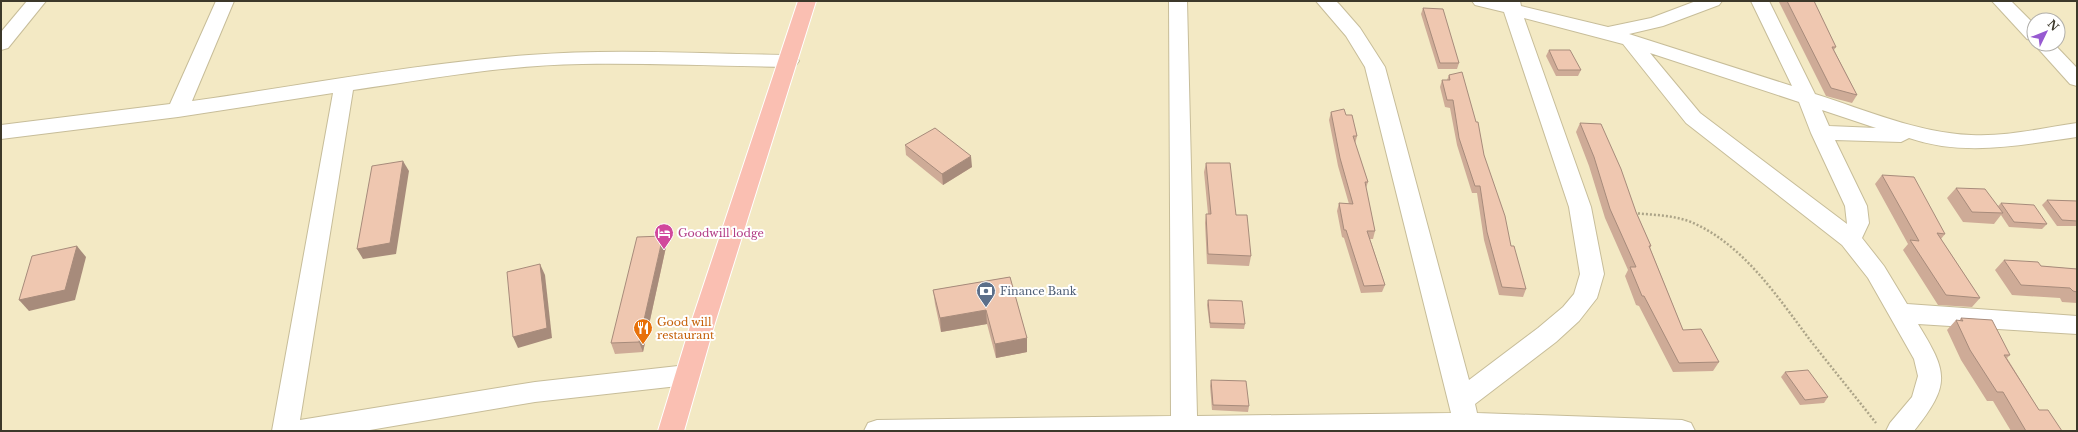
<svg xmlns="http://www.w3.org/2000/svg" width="2078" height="432" font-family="'Libre Baskerville',serif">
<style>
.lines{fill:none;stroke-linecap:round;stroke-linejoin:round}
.minor-casing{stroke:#c7bd99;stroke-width:2}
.major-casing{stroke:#fff;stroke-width:2}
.path{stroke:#aca488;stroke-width:2.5;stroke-dasharray:2 2;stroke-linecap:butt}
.minor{fill:#fff;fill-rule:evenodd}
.major{fill:#fabfb2;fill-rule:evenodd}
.wall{fill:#ceab97}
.shaded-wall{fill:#a78b7b}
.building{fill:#efc7b0;stroke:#a78b7b}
.labels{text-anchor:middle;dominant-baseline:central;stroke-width:4;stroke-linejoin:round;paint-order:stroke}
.hotel-label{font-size:11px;fill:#b23c85;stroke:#fff;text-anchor:start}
.service-label{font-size:11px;fill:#4e5e75;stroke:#fff;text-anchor:start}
.food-label{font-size:11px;fill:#c56008;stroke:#fff;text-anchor:start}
</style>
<rect width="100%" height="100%" fill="#f3e9c4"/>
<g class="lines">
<defs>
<g id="minor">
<polygon points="27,1 46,1 8,48 1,50 1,32"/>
<path d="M216,1H234L192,101C304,85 416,64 529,55C615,48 703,54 789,55L796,57L799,61L796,65L789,67C720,66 651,63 582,64C505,65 429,79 353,90L300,420L535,382L687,365L696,368L699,375L696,382L687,385L535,402L364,431H272L333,93L178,117L1,139V125L170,104Z"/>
<path d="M1169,1H1187L1197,416L1451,413L1365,67L1346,36L1316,1H1336L1339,4L1360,28L1385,67L1469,380L1538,328L1563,307L1574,294L1580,274L1569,207L1504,12L1475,5L1472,1H1520L1521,6L1608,27L1651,18L1696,1H1722L1719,5L1663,26L1629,34L1792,86L1751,1H1769L1815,94C1866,110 1918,133 1971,135C2006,137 2042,128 2077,123V137C2021,145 1964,157 1909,138L1901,142L1835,140L1867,206L1869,223L1862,238L1884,266L1907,304L2077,316V334L1918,324C1948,373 1951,384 1914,431H1886L1890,423L1912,397L1918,376L1914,359L1868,278L1842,245L1686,123L1623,44L1524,18L1591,207L1604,274L1597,298L1579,321L1556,342L1475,404L1477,413L1682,420L1691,423L1695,431H864L868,423L877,420L1171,416ZM1650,53L1799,102L1811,133L1845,206L1847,224L1700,113ZM1822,110L1876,128L1829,126Z"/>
<polygon points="1992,1 2011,1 2034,24 2034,41 2027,39"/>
<polygon points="2034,44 2054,44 2077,68 2077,86 2070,84"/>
</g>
<polygon id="major" points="798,1 816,1 715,323 684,431 658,431 691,323"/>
</defs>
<use href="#minor" class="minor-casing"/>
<use href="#major" class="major-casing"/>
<path class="path" d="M1634,213C1653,215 1673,215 1691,222C1743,244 1777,296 1810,340C1832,368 1854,395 1876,423"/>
<use href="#minor" class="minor"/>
<use href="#major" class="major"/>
</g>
<g class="wall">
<polygon points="1780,1 1814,1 1836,47 1834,50 1857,95 1852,103 1826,96 1779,2"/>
<polygon points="1423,8 1459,63 1457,69 1438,69 1421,14"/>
<polygon points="1549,50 1581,70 1578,76 1556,76 1546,56"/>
<polygon points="1449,75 1484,155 1511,246 1526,289 1523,297 1499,295 1484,240 1477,193 1472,193 1457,145 1450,108 1445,107 1440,87 1442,80 1447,80"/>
<polygon points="1331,112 1346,115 1357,136 1355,144 1368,182 1366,188 1375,231 1373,239 1370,239 1385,285 1382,292 1361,293 1344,238 1342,237 1337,211 1339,203 1349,204 1338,166 1329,120"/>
<polygon points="1580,123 1636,212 1651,246 1650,248 1683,330 1719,362 1713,371 1673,372 1639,306 1636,305 1625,276 1628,270 1605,218 1589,166 1576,132"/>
<polygon points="905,145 972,167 943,185 906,155"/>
<polygon points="1206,163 1236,215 1251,256 1249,266 1207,264 1205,223 1206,214 1208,214 1204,172"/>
<polygon points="1882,175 1945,234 1941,239 1980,298 1972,307 1938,305 1903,250 1908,244 1875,184"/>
<polygon points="1956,188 1998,206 2001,203 2047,224 2042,229 2009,227 2001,215 1994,224 1963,222 1947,198"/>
<polygon points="2047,200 2077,201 2077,226 2057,226 2042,205"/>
<polygon points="666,247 643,352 615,354 611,343"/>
<polygon points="2004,260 2041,266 2077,269 2077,303 2062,302 2060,298 2012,295 1995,270"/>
<polygon points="1010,277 1027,338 1027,352 996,358 987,324 941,332 935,304 933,290"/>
<polygon points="1208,300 1245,324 1244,329 1210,328 1207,305"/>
<polygon points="1961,318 2010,355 2007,358 2039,410 2062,431 2011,431 1993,401 1987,401 1961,360 1947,330 1956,320 1959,321"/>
<polygon points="1785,372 1828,397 1824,403 1800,405 1781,377"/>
<polygon points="1211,380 1249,406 1248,412 1212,410 1210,386"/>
</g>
<g class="shaded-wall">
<polygon points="971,156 972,167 943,185 942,174"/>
<polygon points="403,161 409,171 396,254 363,259 357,249"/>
<polygon points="663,236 666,247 643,352 639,342"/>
<polygon points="77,246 86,257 75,300 29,311 19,300"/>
<polygon points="540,264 545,275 552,338 518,348 513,337"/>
<polygon points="986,310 987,324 941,332 940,318"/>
<polygon points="1027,338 1027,352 996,358 995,344"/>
</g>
<g class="building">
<polygon points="1787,1 1814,1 1836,47 1832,47 1857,95 1831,88"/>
<polygon points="1423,8 1443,9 1459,63 1440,63"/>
<polygon points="1549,50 1570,50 1581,70 1558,70"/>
<polygon points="1462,72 1476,122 1478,122 1484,155 1505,216 1511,246 1514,246 1526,289 1502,287 1487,232 1480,186 1475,186 1459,138 1453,100 1447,100 1442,80 1450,80 1449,75"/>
<polygon points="1344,109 1346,115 1352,115 1357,136 1353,136 1368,182 1365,182 1375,231 1367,231 1385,285 1364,286 1346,230 1344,230 1339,203 1353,204 1340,158 1331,112"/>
<polygon points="1580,123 1601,124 1621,169 1636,212 1651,246 1649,246 1683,330 1701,329 1719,362 1679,363 1644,296 1642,296 1630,267 1636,267 1610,209 1594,157"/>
<polygon points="935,128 971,156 942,174 905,145"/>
<polygon points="403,161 390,243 357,249 372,166"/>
<polygon points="1206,163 1230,163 1236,215 1247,215 1251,256 1208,254 1206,214 1211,214"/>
<polygon points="1882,175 1914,177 1945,234 1937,233 1980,298 1946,295 1910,240 1919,241"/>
<polygon points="1956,188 1985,189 2003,213 1972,212"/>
<polygon points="2047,200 2077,201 2077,221 2062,220"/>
<polygon points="2001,203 2034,205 2047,224 2014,222"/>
<polygon points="663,236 639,342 611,343 637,237"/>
<polygon points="77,246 65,290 19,300 32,256"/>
<polygon points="2004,260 2038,262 2041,266 2077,269 2077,292 2073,291 2070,288 2021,285"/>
<polygon points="540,264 547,328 513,337 507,272"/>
<polygon points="1010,277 1027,338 995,344 986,310 940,318 933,290"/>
<polygon points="1208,300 1242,301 1245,324 1210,323"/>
<polygon points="1961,318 1992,320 2010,355 2004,355 2039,410 2048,410 2062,431 2026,431 2003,392 1997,392 1970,350 1956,320 1963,321"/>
<polygon points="1808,370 1828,397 1805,400 1785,372"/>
<polygon points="1211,380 1246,381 1249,406 1213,405"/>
</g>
<defs>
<symbol id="hotel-pin" viewBox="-11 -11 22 30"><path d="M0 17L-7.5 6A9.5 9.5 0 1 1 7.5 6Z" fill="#d1479c" stroke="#fff"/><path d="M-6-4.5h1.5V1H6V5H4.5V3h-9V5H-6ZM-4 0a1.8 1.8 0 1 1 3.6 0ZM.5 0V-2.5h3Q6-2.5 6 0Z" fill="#fff"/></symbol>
<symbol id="bank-pin" viewBox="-11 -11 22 30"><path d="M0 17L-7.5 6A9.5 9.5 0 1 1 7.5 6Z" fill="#5c6f8a" stroke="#fff"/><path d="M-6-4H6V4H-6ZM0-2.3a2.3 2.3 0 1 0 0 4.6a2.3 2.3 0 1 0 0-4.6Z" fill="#fff"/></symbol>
<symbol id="restaurant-pin" viewBox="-11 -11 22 30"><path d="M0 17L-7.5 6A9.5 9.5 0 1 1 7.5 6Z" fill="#e8710a" stroke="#fff"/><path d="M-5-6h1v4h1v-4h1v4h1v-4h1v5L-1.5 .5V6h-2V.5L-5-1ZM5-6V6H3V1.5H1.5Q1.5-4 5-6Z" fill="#fff"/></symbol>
</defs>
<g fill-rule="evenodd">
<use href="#hotel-pin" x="653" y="222" width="22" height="30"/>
<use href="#bank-pin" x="975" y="280" width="22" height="30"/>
<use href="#restaurant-pin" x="632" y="317" width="22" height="30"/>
</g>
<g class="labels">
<g class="hotel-label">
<text x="678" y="233">Goodwill lodge</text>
</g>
<g class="service-label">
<text x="1000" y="291">Finance Bank</text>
</g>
<g class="food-label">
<text x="657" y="322">Good will<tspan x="657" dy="13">restaurant</tspan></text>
</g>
</g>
<rect width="2078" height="432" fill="none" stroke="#3c382a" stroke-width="4"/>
<g transform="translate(2046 32) rotate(47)"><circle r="19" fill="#ffffff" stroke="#b1afaa"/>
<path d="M0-3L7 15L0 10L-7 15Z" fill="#975ad1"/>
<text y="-6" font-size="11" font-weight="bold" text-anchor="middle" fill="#3c382a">N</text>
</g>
</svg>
